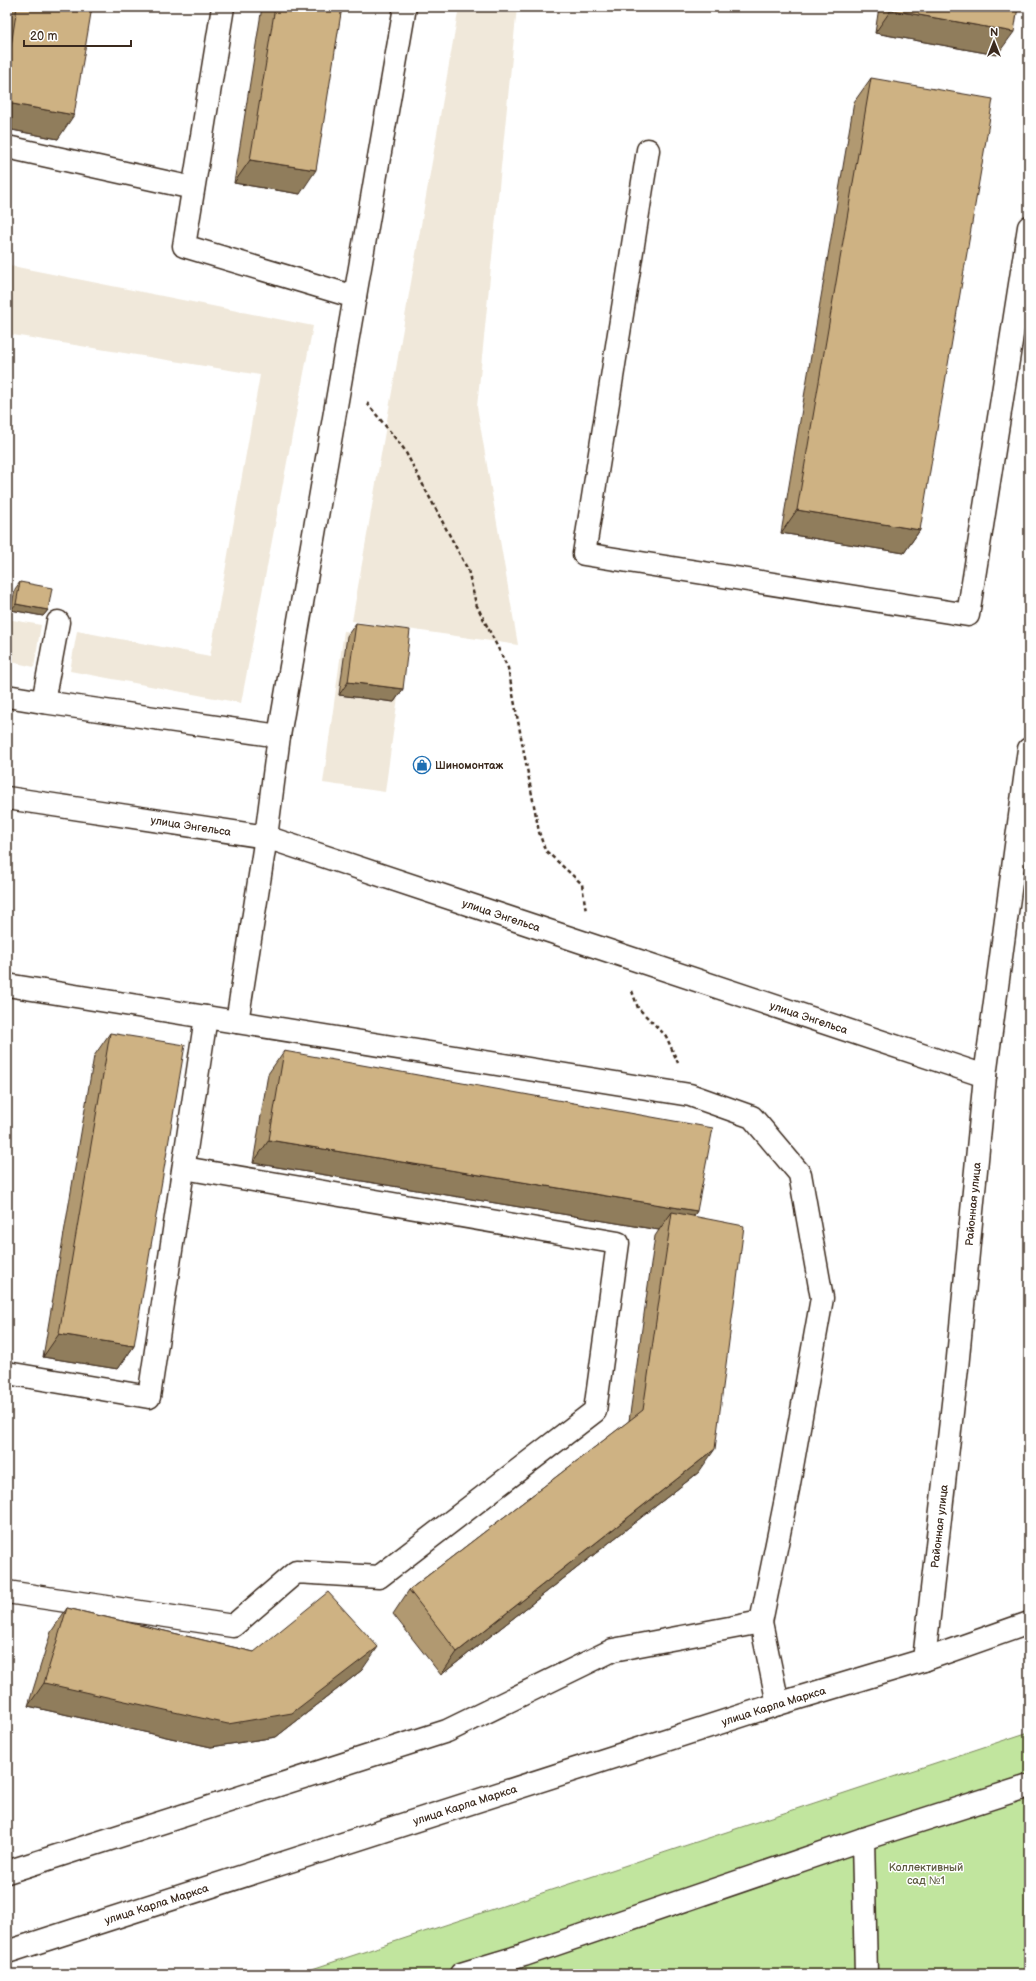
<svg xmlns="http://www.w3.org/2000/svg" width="1036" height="1981" font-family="'Balsamiq Sans',sans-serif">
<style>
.built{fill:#f0e8da}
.garden{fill:#c1e59e;stroke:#7e885e}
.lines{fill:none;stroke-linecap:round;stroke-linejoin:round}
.minor-casing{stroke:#3b2a1e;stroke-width:25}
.major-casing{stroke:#3b2a1e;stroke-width:25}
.path{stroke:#3b2a1e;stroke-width:2.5;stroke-dasharray:4 3;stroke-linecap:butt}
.minor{stroke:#fff;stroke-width:22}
.major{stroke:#fff;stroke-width:22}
.wall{fill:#b19971;stroke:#3b2a1e}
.shaded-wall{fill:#907d5c;stroke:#3b2a1e}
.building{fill:#ceb283;stroke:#3b2a1e}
.labels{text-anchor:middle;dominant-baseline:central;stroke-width:3;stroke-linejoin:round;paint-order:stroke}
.poi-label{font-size:11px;font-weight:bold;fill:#3b2a1e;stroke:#fff;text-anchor:start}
.street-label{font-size:11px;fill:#3b2a1e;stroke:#fff}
.park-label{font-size:11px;fill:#5c593e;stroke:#fff}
</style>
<rect width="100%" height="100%" fill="#fff"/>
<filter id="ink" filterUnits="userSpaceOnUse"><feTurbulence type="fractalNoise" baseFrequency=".025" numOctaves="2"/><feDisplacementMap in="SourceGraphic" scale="8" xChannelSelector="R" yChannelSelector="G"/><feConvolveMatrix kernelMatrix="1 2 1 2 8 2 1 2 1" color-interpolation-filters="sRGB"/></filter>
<g filter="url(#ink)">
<g class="built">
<polygon points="459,7 517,7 477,407 518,645 352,621"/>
<polygon points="7,265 313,326 241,703 70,671 77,631 210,656 260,375 7,334"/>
<polygon points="7,619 41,625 34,667 7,661"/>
<polygon points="344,631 406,638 385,792 323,783"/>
</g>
<polygon class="garden" points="1029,1732 1029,1974 297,1974"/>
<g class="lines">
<defs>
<g id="minor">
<polyline points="223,7 184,246 355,297"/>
<polyline points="7,147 193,188"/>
<polyline points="648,150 584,554 968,615 1029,227"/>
<polyline points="58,622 43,702 279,736"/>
<polyline points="7,696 43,702"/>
<path id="s1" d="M7,798L266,837L985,1076"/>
<polyline points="7,985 690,1095 752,1117 800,1174 822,1298 788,1489 761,1622 778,1704"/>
<polyline points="237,1022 266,837 279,736 405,7"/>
<polyline points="7,1373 149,1397 206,1017"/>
<polyline points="7,1592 233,1626 296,1572 379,1577 595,1411 618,1243 184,1168"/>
<polyline points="924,1660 1029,1623"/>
<polyline points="863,1839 866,1974"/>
<polyline points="7,1872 447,1731 613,1650 761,1622"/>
<polyline points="461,1974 524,1955 863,1839 1029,1786"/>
</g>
<g id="major">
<path id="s2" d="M7,1952L778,1704L924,1660L957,1368L985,1076L1029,749"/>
</g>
</defs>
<use href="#minor" class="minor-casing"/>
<use href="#major" class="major-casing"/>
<g class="path">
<polyline points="367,403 404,449 468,570 476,604 508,668 539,832 545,850 582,884 586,912"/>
<polyline points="632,991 638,1008 666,1036 678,1063"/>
</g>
<use href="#minor" class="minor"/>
<use href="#major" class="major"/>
</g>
<g class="wall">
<polygon points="7,7 92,7 58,139 7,129"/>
<polygon points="262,7 342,7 300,194 234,183"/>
<polygon points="879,7 1018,7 997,55 875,33"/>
<polygon points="871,78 920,530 904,553 781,533 854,102"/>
<polygon points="20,582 48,610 43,616 11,610 15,589"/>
<polygon points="356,623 403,689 394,702 339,695 347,636"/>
<polygon points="110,1033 134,1346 118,1369 43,1357 94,1056"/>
<polygon points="284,1051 697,1211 693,1217 699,1472 441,1675 393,1614 409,1590 629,1421 655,1236 659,1230 253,1163 268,1074"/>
<polygon points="67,1608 254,1652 362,1670 276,1737 211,1747 28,1706 51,1632"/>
</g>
<g class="shaded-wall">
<polygon points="891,10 1014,32 997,55 875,33"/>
<polygon points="7,103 74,115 58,139 7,129"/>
<polygon points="250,160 316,170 300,194 234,183"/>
<polygon points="797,510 920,530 904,553 781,533"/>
<polygon points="16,604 48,610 43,616 11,610"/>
<polygon points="348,682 403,689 394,702 339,695"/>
<polygon points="269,1140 697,1211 681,1234 672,1212 659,1230 253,1163"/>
<polygon points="59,1334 134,1346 118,1369 43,1357"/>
<polygon points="715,1449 699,1472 441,1675 457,1652"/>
<polygon points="378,1647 362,1670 276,1737 211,1747 28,1706 44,1683"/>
</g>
<g class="building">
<polygon points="17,7 92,7 74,115 7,103 7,72"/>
<polygon points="275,7 342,7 316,170 250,160"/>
<polygon points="891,7 1018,7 1014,32 891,10"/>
<polygon points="871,78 993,99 920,530 797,510"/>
<polygon points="20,582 52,588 48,610 16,604"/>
<polygon points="356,623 410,630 403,689 348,682"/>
<polygon points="110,1033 185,1045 134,1346 59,1334"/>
<polygon points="284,1051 713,1128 697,1211 269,1140"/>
<polygon points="672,1212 744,1226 715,1449 457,1652 409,1590 643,1410"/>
<polygon points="328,1592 378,1647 292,1713 228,1724 44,1683 67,1608 254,1652"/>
</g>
</g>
<defs>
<symbol id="shop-ring" viewBox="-11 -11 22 22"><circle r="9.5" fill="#fff" stroke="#1f6fb2" stroke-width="1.5"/><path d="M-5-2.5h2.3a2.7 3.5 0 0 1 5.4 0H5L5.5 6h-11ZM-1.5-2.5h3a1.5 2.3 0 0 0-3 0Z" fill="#1f6fb2"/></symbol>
</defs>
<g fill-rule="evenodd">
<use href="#shop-ring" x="412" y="755" width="20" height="20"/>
</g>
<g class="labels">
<g class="poi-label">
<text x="435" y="765">Шиномонтаж</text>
</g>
<g class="street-label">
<text stroke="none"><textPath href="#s1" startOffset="186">улица Энгельса</textPath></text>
<text stroke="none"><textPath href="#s1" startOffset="510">улица Энгельса</textPath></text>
<text stroke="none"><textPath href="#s1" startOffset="834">улица Энгельса</textPath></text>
<text stroke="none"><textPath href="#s2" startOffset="1421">Районная улица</textPath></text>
<text stroke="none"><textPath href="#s2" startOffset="1097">Районная улица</textPath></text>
<text stroke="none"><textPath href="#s2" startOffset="805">улица Карла Маркса</textPath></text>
<text stroke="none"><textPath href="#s2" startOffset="481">улица Карла Маркса</textPath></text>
<text stroke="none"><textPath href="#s2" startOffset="157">улица Карла Маркса</textPath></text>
</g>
<g class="park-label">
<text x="926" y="1867">Коллективный<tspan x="926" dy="13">сад №1</tspan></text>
</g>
</g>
<rect width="1036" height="1981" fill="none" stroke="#fff" stroke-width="24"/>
<rect x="12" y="12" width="1012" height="1957" fill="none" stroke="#3b2a1e" stroke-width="1.5" filter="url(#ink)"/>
<g transform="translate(994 42)" stroke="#ffffff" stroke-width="3" paint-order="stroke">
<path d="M0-3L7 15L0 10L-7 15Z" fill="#3b2a1e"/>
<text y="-6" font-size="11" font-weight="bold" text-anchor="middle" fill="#3b2a1e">N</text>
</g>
<path d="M24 40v6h107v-6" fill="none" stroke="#3b2a1e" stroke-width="2"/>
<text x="30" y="40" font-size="12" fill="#3b2a1e" stroke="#ffffff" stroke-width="3" paint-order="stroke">20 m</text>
</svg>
